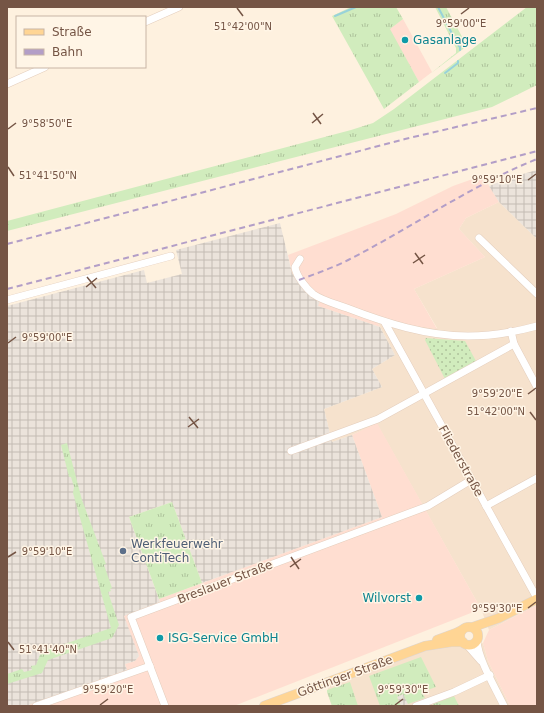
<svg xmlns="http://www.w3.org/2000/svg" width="544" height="713" font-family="'DejaVu Sans',sans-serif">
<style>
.residential{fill:#f6e2cd}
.commercial{fill:#ffded1}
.industrial{fill:url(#industrial-grid)}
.grass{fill:url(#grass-tufts)}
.park{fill:url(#park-dots)}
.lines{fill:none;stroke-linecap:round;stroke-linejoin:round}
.stream{stroke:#98d2da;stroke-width:2}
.minor-casing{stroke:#e4cebd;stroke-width:8}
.major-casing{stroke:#ded6d2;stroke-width:10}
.minor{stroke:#fff;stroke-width:7}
.major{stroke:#ffd594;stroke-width:9}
.rail{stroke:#b39ec7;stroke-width:2;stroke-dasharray:6 4;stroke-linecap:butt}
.ticks{fill:none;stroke:#755545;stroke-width:1.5}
.culture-dot{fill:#0f9aa8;stroke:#fff5e6;stroke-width:1.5}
.service-dot{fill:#5c6f8a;stroke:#fff5e6;stroke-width:1.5}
.labels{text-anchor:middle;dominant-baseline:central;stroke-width:3;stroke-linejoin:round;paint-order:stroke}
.culture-label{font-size:12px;fill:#0d838f;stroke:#fff5e6;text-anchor:start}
.street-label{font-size:12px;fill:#755545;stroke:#fff5e6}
.service-label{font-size:12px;fill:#4e5e75;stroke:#fff5e6;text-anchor:start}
.ticks-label{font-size:10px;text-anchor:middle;fill:#755545;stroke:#fff5e6;stroke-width:3;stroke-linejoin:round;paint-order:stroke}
</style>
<defs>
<pattern id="industrial-grid" width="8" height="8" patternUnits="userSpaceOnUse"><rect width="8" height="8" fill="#ebe3db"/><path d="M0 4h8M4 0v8" fill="none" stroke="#c3bbb3"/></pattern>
<pattern id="grass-tufts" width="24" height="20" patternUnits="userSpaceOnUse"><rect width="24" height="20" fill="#d1ecbd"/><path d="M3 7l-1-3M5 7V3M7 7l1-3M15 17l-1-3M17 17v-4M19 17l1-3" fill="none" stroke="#aec29b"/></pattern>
<pattern id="park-dots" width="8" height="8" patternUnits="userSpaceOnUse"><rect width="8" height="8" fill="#d1ecbd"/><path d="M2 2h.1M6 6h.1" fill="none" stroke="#aec29b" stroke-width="1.8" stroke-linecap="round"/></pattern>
</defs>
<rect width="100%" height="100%" fill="#fef1df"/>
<g class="residential">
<polygon points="499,202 537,239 537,605 489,630 481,609 377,424 352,435 332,442 324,409 382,387 372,369 395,355 377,321 437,328 414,289 485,257 459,229 466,218"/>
<polygon points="455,643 469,649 483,643 488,661 510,706 332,706 327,692 329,686 437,646"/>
</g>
<g class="commercial">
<polygon points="403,19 432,72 419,82 389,29"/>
<polygon points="484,175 489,186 499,202 466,218 459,229 485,257 414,289 437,329 377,321 380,327 318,306 292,273 288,255 396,214 453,186"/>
<polygon points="377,423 481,609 234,706 26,706 127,670 125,664 135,661 139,656 123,616 160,602 159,599 382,517 352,435"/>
<polygon points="537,605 537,706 510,706 488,661 483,643 489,630"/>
</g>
<g class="industrial">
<polygon points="537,170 537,239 499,202 489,186 512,177"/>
<polygon points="280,223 292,273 310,295 320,301 318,306 380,327 395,355 372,369 382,387 324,409 332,442 352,435 382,517 202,583 172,502 129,517 160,602 124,616 139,656 135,661 125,664 127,670 26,706 7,706 7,306 144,270 147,283 182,274 176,250"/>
<polygon points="404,694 408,704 401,706 397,696"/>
</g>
<g class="grass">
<polygon points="351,7 396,7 403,19 390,29 419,82 384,109 332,16"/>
<polygon points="435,7 446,7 467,46 430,74 456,53 456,48"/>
<polygon points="527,7 537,7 537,85 492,107 7,231 7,221 351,130 373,123 394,109"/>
<polygon points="67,443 82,500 106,564 104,565 112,588 110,589 111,591 108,592 119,625 112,638 48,660 42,673 7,684 7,674 22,669 24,672 32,670 31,666 36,665 41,652 111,628 73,493 74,487 71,477 69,477 61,445"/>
<polygon points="172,502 202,583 159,599 129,517"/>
<polygon points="421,657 436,687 422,692 425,698 408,704 403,694 397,697 401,706 380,706 369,676"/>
<polygon points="350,682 358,706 332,706 327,692 327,690"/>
<polygon points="454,696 459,706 434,706 433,704"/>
</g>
<polygon class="park" points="426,338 465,341 476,361 445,379 425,340"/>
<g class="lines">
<g class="stream">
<polyline points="438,7 458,45 460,47 460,50"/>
<polyline points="335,16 356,7"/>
<polyline points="445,73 458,63 458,61"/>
</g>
<defs>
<g id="minor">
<polyline points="145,22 179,7"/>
<polyline points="7,84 45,67"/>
<polyline points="479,238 537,294"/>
<path d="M300,259L295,267C296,276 306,288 313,294C323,301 336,304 347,308C386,323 426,336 468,336C491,336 515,332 537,326"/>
<polyline points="7,300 171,256"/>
<polyline points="385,323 537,598"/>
<polyline points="514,344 537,387"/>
<polyline points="291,451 378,419 514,344 511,331"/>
<polyline points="486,506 537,478"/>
<path d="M477,641C478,659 496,689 504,706"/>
<polyline points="467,645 481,661"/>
<polyline points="36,706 150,666"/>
<polyline points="165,706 131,617 428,506 471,480"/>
<polyline points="416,706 454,692 490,675"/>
</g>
<g id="major">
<circle cx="469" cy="636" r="9"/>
<polyline points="473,627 499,618 537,599"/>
<polyline points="437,640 456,633 462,630"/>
<polyline points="264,706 425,646 451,642 463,642"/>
</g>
</defs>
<use href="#minor" class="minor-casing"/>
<use href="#major" class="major-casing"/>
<use href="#minor" class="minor"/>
<use href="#major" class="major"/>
<g class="rail">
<polyline points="7,244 405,139 537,108"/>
<path d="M299,280C317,273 336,267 352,258C414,226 472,185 537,159"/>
<polyline points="7,289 537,151"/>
</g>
</g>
<path class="ticks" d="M237,8L243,16M461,14L469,8M313,113L321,124M312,123L323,114M8,129L16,123M8,167L14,176M528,180L536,174M415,253L423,264M413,263L425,255M87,277L96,288M86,287L97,278M8,343L16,337M528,394L536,388M530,412L536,420M189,417L198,428M188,427L199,419M8,557L16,552M291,557L299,569M290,567L301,559M528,608L536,602M8,642L14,650M100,705L108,699M395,705L403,699"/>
<g class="culture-dot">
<circle cx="405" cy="40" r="4"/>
<circle cx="419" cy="598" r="4"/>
<circle cx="160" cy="638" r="4"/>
</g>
<circle class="service-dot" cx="123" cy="551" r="4"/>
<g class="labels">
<g class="culture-label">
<text x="413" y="40">Gasanlage</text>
<text x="411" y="598" text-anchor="end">Wilvorst</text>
<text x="168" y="638">ISG-Service GmbH</text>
</g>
<g class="street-label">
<text transform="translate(461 461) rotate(61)">Fliederstraße</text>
<text transform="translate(225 582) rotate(-21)">Breslauer Straße</text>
<text transform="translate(345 676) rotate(-20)">Göttinger Straße</text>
</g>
<g class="service-label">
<text x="131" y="544">Werkfeuerwehr<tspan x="131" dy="14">ContiTech</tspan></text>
</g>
</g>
<g class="ticks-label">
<text x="461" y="27">9°59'00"E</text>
<text x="243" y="30">51°42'00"N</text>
<text x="47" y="127">9°58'50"E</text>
<text x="48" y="179">51°41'50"N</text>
<text x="497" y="183">9°59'10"E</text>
<text x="47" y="341">9°59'00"E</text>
<text x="497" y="397">9°59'20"E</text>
<text x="496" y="415">51°42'00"N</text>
<text x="47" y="555">9°59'10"E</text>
<text x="497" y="612">9°59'30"E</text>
<text x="48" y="653">51°41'40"N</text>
<text x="108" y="693">9°59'20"E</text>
<text x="403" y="693">9°59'30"E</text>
</g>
<rect width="544" height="713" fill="none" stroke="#755545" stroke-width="16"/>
<rect x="16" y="16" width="130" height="52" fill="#fff5e6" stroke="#c8b5a6"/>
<rect x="24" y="29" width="20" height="6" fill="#ffd594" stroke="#c8b5a6"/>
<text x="52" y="36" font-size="12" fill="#755545">Straße</text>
<rect x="24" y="49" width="20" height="6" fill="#b39ec7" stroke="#c8b5a6"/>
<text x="52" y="56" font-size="12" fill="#755545">Bahn</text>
</svg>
